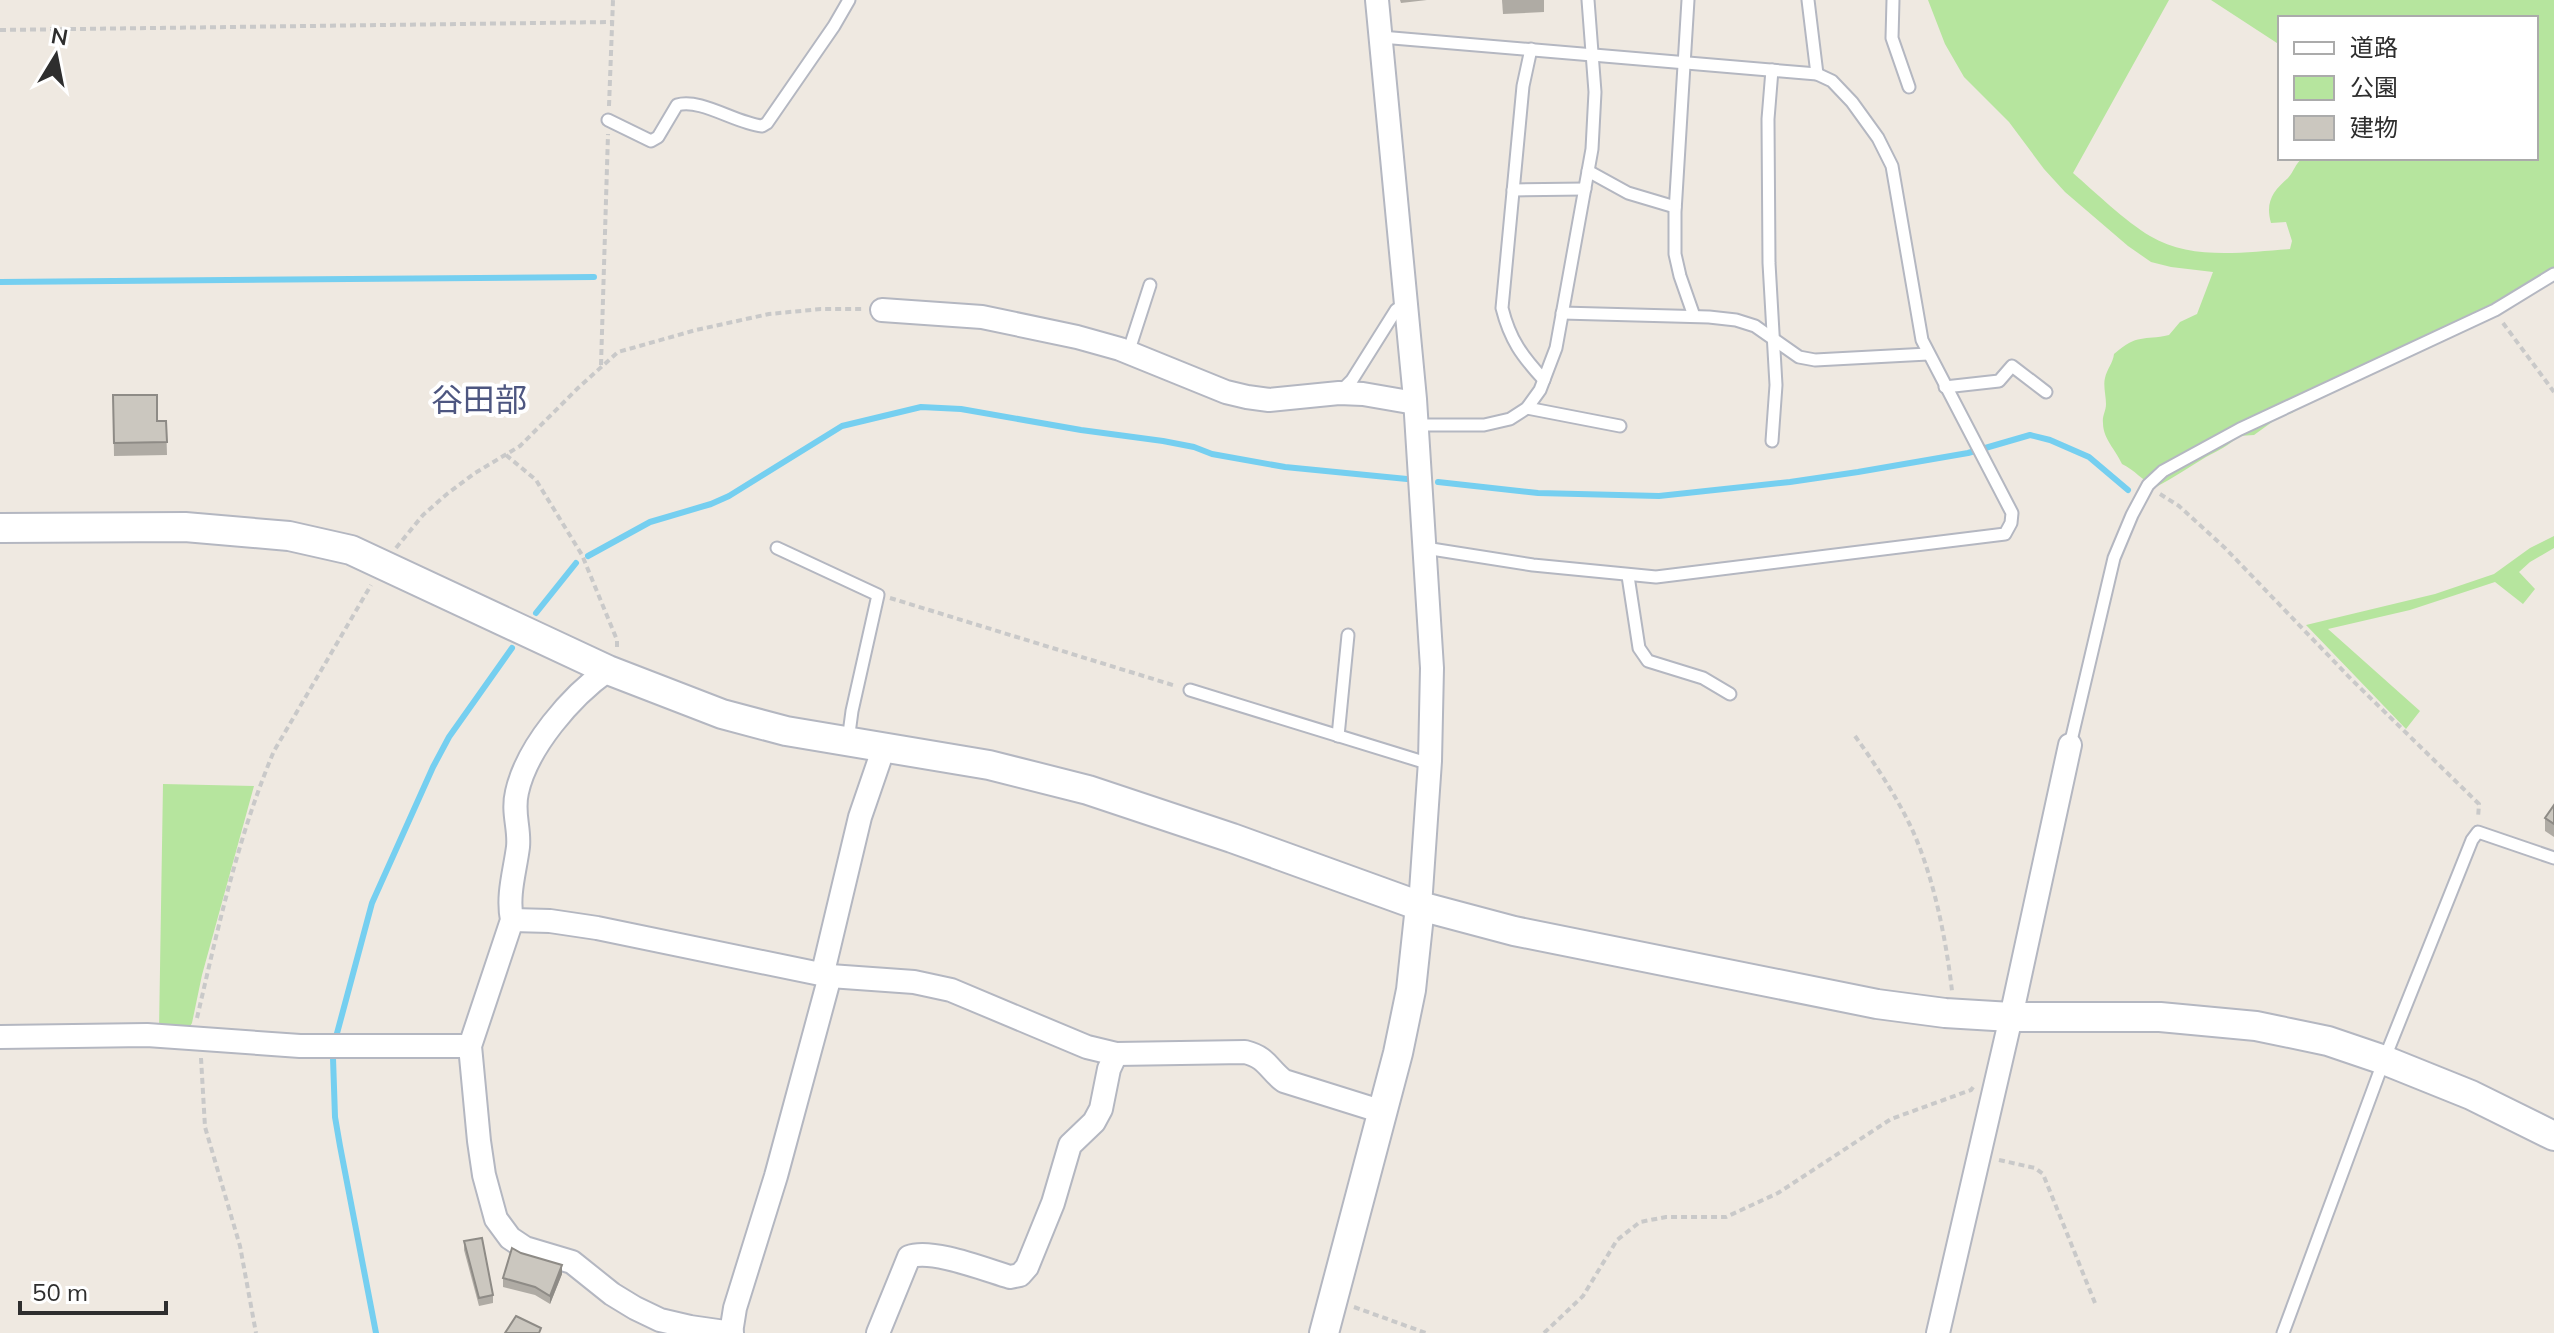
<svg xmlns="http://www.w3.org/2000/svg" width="2554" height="1333" font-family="Mulish,'Noto Sans JP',sans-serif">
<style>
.green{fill:#b6e59e}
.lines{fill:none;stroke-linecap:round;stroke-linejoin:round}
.stream{stroke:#75cff0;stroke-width:6}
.service-casing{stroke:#b4b7c1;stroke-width:15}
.minor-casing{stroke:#b4b7c1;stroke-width:26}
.tertiary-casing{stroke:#b4b7c1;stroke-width:32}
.path{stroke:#c9c9c9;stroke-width:4;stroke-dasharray:6 4;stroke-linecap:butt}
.service{stroke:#fff;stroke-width:11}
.minor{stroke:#fff;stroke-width:22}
.tertiary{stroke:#fff;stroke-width:28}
.wall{fill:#afaba4}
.shaded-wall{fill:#8e8b86}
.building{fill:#cbc7bf;stroke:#8e8b86;stroke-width:2}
.labels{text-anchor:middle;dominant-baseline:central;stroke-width:8;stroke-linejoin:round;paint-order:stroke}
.quarter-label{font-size:32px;fill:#4d5680;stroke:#fff}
</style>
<rect width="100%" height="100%" fill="#efe9e1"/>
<g class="green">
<path d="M1928,0H2169L2073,173C2095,192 2126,222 2150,236C2191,261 2245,252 2290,249L2292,241L2286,222L2271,223C2265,202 2273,191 2288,178C2294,172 2295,163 2303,158H2536V18H2280V45L2211,0H2554V270L2509,298L2485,307L2312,390L2306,402L2292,413L2279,417L2254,435L2239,436C2228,446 2219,450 2206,457C2189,467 2173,478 2156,487C2141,480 2135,470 2122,464C2116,450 2103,439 2103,423C2102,416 2106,411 2106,404C2106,396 2103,385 2105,378C2107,369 2113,363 2114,354C2138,333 2143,341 2169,335L2180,322L2197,314L2213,272L2171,267L2151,262L2128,246L2065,192L2044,169L2009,122L1964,77L1945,44Z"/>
<polygon points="2554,536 2554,548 2530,562 2519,572 2535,589 2523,604 2495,582 2410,610 2328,629 2420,711 2406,729 2306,625 2435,594 2494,574 2530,548"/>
<polygon points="163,784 254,786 202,975 192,1023 188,1030 159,1031"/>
</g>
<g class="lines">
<g class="stream">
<polyline points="0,282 594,277"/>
<polyline points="1438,482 1538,493 1659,496 1790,482 1858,472 1968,453 2030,435 2050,440 2089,457 2128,490"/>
<polyline points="588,556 650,522 711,504 729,496 842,426 921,407 961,409 1081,430 1163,441 1194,447 1212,454 1285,467 1407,479"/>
<polyline points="536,613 576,563"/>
<polyline points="336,1037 372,903 433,767 449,737 512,648"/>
<polyline points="333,1058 335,1117 340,1146 376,1333"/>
</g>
<defs>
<g id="service">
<polyline points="1688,0 1675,212 1675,254 1680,276 1694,316"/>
<polyline points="1808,0 1817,74"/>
<polyline points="1893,0 1892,38 1909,87"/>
<polyline points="1381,37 1817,74 1832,81 1852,102 1878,138 1892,166 1922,340 2012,513 2011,523 2005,534 1656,577 1533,565 1425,548"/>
<path d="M1531,49L1523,86L1502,308C1510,340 1522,356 1544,380"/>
<path d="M608,120L651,141L658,137L677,105C701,98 735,123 762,126L767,123L834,26L849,0"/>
<polyline points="1588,171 1628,193 1675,207"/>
<polyline points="1513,190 1585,189"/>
<polyline points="1562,313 1709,317 1736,320 1755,326 1799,357 1815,360 1928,354"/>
<polyline points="1128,353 1150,285"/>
<polyline points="1945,387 1999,381 2012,366 2046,392"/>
<polyline points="1339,393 1352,380 1396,310 1406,303"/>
<polyline points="1527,408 1620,426"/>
<polyline points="1417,425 1484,425 1510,419 1527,408 1540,390 1556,348 1592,149 1595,92 1588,0"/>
<polyline points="1772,441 1776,385 1769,263 1768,119 1772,70"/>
<polyline points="777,548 878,595 852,711 848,741"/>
<polyline points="1628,576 1639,648 1648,661 1703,678 1730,694"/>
<polyline points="1190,690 1430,764"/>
<polyline points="1338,736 1348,635"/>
<polyline points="2070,745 2114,558 2132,515 2148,485 2163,471 2240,429 2495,310 2554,274"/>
<polyline points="2283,1333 2384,1060 2472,840 2478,832 2554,858"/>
</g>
<g id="minor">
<polyline points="1377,0 1415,399 1432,668 1430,761 1420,906"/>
<polyline points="882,310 982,317 1077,337 1120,349 1226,392 1247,397 1269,400 1339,393 1363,394 1415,403"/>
<path d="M608,670C571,696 527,747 517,792C512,813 520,828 518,847C515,871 507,895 512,920L470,1046L479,1141L484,1175L496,1219L510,1238L525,1248L572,1262L612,1294L635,1308L660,1320L690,1327L732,1333"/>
<path d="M512,920L550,921L597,928L830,976L914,982L951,990L1087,1047L1116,1054L1245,1052C1268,1058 1267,1068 1284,1081L1383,1112"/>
<polyline points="823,972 860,817 884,747"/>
<polyline points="0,1037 147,1035 300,1046 470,1046"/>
<polyline points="731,1333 735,1308 776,1176 830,976"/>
<path d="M878,1333L909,1257C931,1248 986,1270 1010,1277L1020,1275L1027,1267L1053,1203L1070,1145L1094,1122L1101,1109L1109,1069L1116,1054"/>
<polyline points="1938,1333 2011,1017 2070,745"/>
</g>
<g id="tertiary">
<polyline points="0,528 185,527 289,536 351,550 608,670 722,714 786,731 989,765 1088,790 1232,838 1420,906 1514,931 1877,1004 1945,1013 2011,1017 2160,1017 2256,1026 2328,1041 2384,1060 2471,1095 2554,1136"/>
<polyline points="1324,1333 1398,1053 1411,990 1420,906"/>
</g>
</defs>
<use href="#service" class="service-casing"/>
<use href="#minor" class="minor-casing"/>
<use href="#tertiary" class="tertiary-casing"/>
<g class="path">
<polyline points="0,30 613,22"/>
<polyline points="609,106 613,0"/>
<polyline points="2503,323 2554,392"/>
<polyline points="601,365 608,134"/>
<polyline points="506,455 536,480 582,555 617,640 617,650"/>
<polyline points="2160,494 2179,506 2225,548 2352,680 2479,804 2478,818"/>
<polyline points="396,548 423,515 447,494 475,473 520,446 578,388 618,352 696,330 769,314 821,309 862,309"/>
<polyline points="890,598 1176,686"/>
<path d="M1855,736C1875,764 1895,794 1910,825C1933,873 1946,938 1952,991"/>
<path d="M197,1018C218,928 238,836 274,751L371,585"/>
<polyline points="201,1058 205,1127 240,1246 256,1333"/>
<polyline points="1999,1160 2035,1168 2043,1174 2095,1303"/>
<polyline points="1354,1307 1426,1333"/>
<polyline points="1544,1333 1583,1296 1617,1240 1640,1222 1666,1217 1726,1217 1778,1193 1891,1119 1971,1090 1974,1086"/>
</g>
<use href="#service" class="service"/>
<use href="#minor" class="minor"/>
<use href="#tertiary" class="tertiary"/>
</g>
<g class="wall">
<polygon points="1400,0 1427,0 1401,3"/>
<polygon points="1502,0 1544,0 1544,12 1503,14"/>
<polygon points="113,395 157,421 166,421 167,455 114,456"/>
<polygon points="2554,805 2554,837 2545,831 2545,818"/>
<polygon points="464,1241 493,1295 493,1303 479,1306 464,1250"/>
<polygon points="562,1274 550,1304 535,1295 503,1287 503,1278"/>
</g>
<polygon class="shaded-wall" points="562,1265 562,1274 550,1304 550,1296"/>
<g class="building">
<polygon points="113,395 157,395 157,421 166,421 167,442 114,443"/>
<polygon points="2554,805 2554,824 2545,818"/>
<polygon points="482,1238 493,1295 479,1298 464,1241"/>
<polygon points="512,1248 521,1253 562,1265 550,1296 535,1287 503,1278"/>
<polygon points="516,1316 541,1328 539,1333 505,1333"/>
</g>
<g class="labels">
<g class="quarter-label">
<text x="479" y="399">谷田部</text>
</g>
</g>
<rect x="2278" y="16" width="260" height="144" fill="#ffffff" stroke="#ababab" stroke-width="2"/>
<rect x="2294" y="42" width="40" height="12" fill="#ffffff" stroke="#ababab" stroke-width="2"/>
<text x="2350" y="56" font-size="24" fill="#2e2e2e">道路</text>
<rect x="2294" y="76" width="40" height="24" fill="#b6e59e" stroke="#ababab" stroke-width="2"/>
<text x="2350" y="96" font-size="24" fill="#2e2e2e">公園</text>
<rect x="2294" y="116" width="40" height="24" fill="#cbc7bf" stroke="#ababab" stroke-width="2"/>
<text x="2350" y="136" font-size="24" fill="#2e2e2e">建物</text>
<g transform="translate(56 56) rotate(10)" stroke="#ffffff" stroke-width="6" paint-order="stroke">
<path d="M0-6L14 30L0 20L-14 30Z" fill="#2e2e2e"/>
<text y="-12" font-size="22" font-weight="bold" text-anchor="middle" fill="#2e2e2e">N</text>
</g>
<path d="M20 1301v12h146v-12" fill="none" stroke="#2e2e2e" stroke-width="4"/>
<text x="32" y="1301" font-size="24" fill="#2e2e2e" stroke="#ffffff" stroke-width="6" paint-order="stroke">50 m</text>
</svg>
